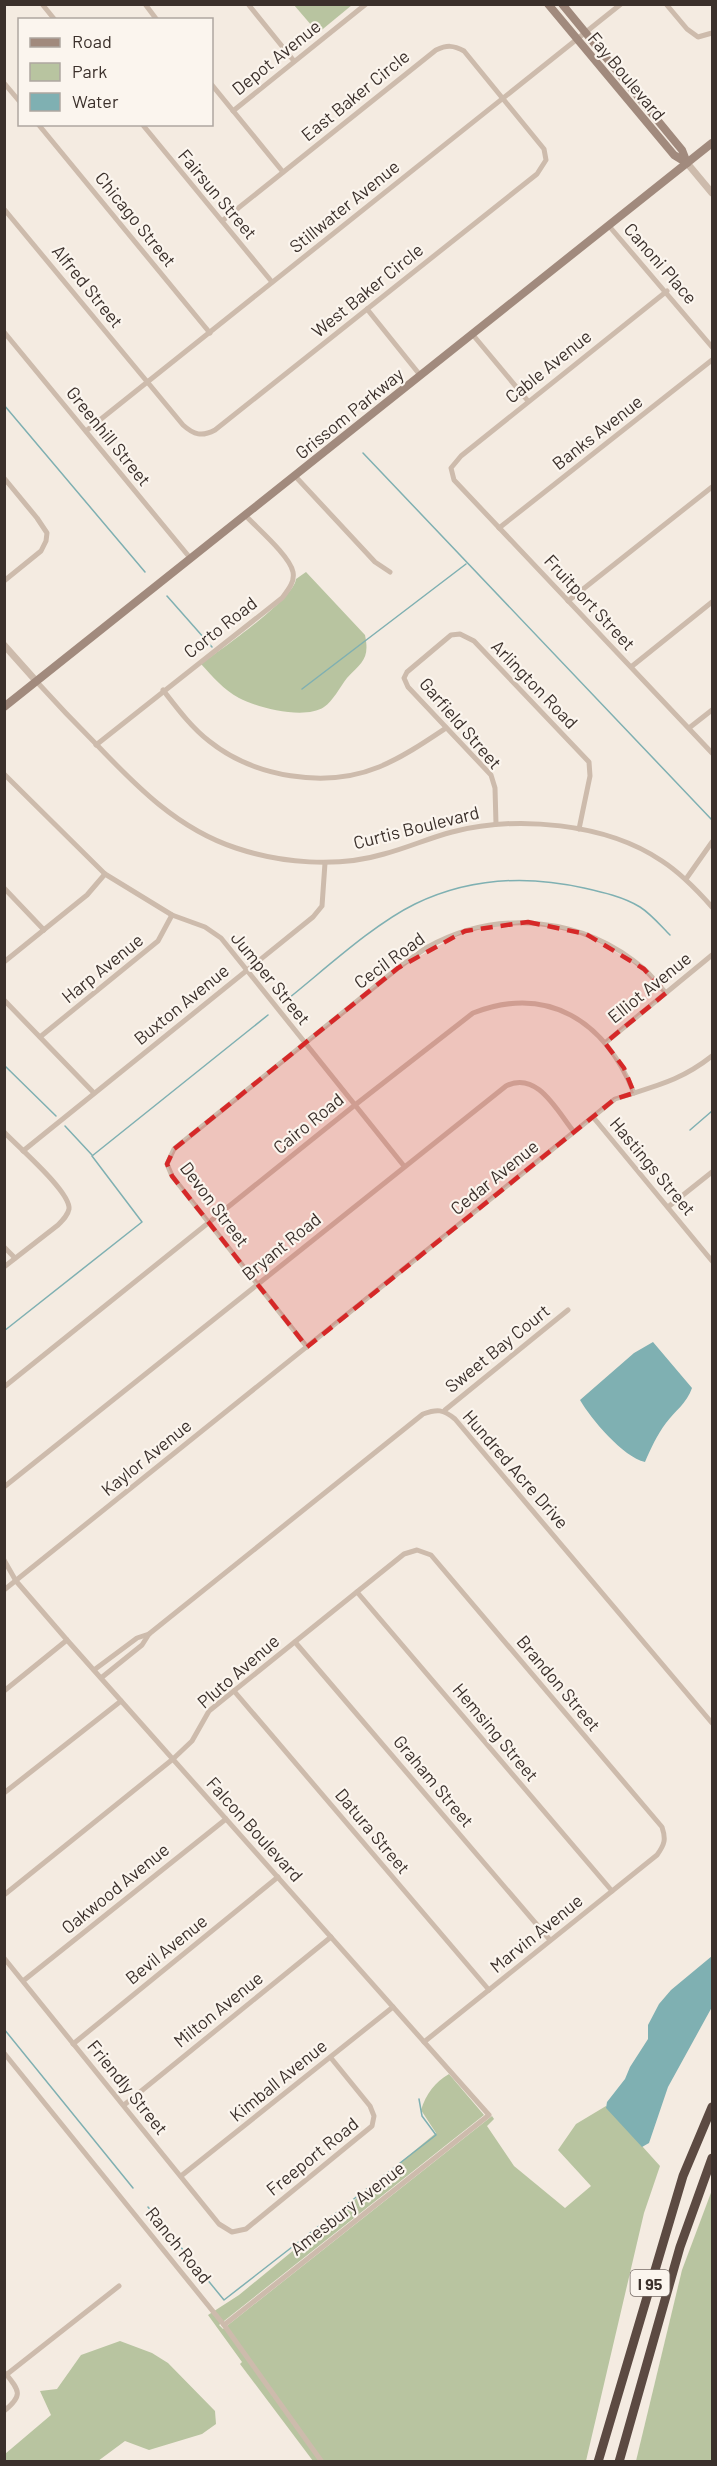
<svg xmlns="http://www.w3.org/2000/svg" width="717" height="2466" font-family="Barlow,sans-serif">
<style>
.green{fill:#b8c4a0}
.water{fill:#7fb0b2}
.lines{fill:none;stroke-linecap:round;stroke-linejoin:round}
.stream{stroke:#7fb0b2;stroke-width:1.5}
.minor{stroke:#cdbbac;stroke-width:5}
.tertiary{stroke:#cdbbac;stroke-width:7}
.secondary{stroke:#a18a7d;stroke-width:8}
.motorway{stroke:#5c4a42;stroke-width:9}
.marked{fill:#d62828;fill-opacity:0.2;stroke:#d62828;stroke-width:4.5;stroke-dasharray:12 8;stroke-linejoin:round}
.labels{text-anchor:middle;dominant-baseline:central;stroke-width:4.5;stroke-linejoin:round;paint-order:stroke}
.shield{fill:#fbf5ee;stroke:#756b66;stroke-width:1.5}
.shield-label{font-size:16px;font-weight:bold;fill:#3b302b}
.street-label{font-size:18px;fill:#3b302b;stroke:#fbf5ee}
</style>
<rect width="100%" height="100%" fill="#f4ebe1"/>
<g class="green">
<polygon points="294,5 352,5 318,33"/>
<path d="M306,572L365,635C370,659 362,662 347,678C340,687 333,701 324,707C305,720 258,708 239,698C224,690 212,676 201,664C220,650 294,599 296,579Z"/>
<path d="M449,2074L484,2115L219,2325L223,2329L492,2116L494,2119L487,2126L514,2166L565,2208L591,2186L558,2150L576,2124L606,2106L660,2166L644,2213L586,2461H313L240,2364L242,2362L208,2315L239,2295L436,2133L421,2110C426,2094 435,2082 449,2074Z"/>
<polygon points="712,2190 712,2461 636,2461 682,2270"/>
<polygon points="120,2341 152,2353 168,2363 215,2411 216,2424 202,2434 149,2450 125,2441 98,2461 5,2461 5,2454 51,2415 40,2391 57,2389 81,2355"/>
</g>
<g class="water">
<path d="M653,1342L692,1388C687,1403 675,1411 666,1423C657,1435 651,1448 645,1462C623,1457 591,1419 580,1400L634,1353Z"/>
<polygon points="712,1956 712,2007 668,2087 649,2143 642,2147 606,2108 607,2102 625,2079 630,2067 648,2039 648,2025 659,2004 671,1990"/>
</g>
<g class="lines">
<g class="stream">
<polyline points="4,405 145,572"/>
<polyline points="363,453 712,820"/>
<polyline points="167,596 212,647"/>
<polyline points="302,689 466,564"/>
<path d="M284,1002C322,972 372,925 415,904C469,878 527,875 584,888C602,892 624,897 640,907C651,914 661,926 670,935"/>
<polyline points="4,1065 56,1116"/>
<polyline points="65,1126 92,1155"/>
<polyline points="690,1130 712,1111"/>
<polyline points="4,1331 142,1222 92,1156 268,1015"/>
<polyline points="4,2029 133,2188"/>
<polyline points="148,2207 224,2300 436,2135 422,2116 419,2099"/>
</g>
<g class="minor">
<polyline points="42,4 55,20"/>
<polyline points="145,4 157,20"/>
<polyline points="248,4 294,61"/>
<polyline points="666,4 687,29 698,37 712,33"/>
<polyline points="4,83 20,102"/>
<polyline points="212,85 283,172"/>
<polyline points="233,111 366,4"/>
<polyline points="38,124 210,333"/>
<polyline points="142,124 272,282"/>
<path d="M4,209L183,425C194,435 202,437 215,430L537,174L546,160L544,149L464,51C453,45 447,45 436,50L222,221"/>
<polyline points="609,226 712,347"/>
<polyline points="667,291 461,456 451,468 454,480 712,753"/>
<polyline points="367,309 420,375"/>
<polyline points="4,332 191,559"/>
<polyline points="473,335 528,401"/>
<polyline points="86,431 621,4"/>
<polyline points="295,476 375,562 390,572"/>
<polyline points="4,478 37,518 47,533 46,541 41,551 4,581"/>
<polyline points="499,528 712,360"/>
<polyline points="568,601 712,487"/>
<polyline points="631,667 712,602"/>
<path d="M37,682C56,703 76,724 96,744C137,787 178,829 236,848C281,863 337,868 384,854C407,848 429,838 452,832C517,815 606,823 662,861C682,874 697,890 712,907"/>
<path d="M163,690C177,708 191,727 209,741C254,777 325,789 379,767C403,757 425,742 446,728"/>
<polyline points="689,728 712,710"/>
<path d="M96,745L282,598C288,590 295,582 293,572C290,556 257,528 246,516"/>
<polyline points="4,774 105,874 172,915 205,927 221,938 404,1166"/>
<polyline points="496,824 495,788 491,775 408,687 404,678 407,672 451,635 460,634 474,641 589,762 590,776 579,829"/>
<polyline points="686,879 712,842"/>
<polyline points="4,888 44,930"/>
<polyline points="4,962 87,895 105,874"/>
<polyline points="4,1000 94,1093"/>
<polyline points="40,1037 158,941 172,915"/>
<polyline points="605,1043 712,955"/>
<polyline points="593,1117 712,1261"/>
<path d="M4,1132C17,1146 71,1192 69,1209C68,1215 63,1220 58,1225L4,1267"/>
<polyline points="23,1151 313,917 322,906 325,863"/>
<polyline points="668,1207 712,1172"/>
<polyline points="4,1247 15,1258"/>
<path d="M307,1347L172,1176L167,1164L174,1149L398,968C408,961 418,953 428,947C498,908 584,917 644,969C652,976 658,985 666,993"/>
<path d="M4,1387L355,1105L473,1013C548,984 605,1021 634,1093"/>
<polyline points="445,1410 568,1310"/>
<path d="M4,1487L506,1086C537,1070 557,1111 574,1132"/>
<polyline points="4,1560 16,1581 67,1640 489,2115 224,2325"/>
<path d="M4,1590L615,1099C654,1086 679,1082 712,1056"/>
<polyline points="357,1592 612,1891"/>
<polyline points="295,1642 550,1940"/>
<polyline points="94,1670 137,1638 149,1634"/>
<path d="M101,1678L142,1645L149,1634L423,1414C437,1409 443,1409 455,1419L712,1723"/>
<polyline points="4,1691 67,1640"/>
<polyline points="234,1691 489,1990"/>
<polyline points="4,1793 121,1701"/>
<path d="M4,1895L173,1759L192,1741L209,1711L404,1554L417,1550L431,1555L662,1827C666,1839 665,1844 657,1855L424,2042"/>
<polyline points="4,1958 219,2224 232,2232 246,2229 372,2126 374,2116 370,2106 331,2058"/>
<polyline points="23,1981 226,1819"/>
<polyline points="73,2044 278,1877"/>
<polyline points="4,2053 224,2325 322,2462"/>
<polyline points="124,2105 331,1937"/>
<polyline points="181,2176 393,2007"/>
<polyline points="6,2375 119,2286"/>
<path d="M4,2411C23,2396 20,2391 6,2374"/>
</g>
<g class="tertiary">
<polyline points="687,163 712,193"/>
<polyline points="4,645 37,682"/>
</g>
<g class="secondary">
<polyline points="548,4 674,155 687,163"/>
<polyline points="562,4 682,150 687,163"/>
<polyline points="4,707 712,143"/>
</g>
<g class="motorway">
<polyline points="598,2462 683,2176 712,2107"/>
<polyline points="619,2462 680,2247 712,2158"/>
</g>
</g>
<path class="marked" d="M528,922L586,934L644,969L666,993L605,1043L624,1068L634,1093L615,1099L307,1347L172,1176L167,1164L174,1149L398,968L465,931Z"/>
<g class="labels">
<rect class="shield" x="630.5" y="2270" width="39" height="26" rx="4.5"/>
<g class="shield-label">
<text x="650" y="2283">I 95</text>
</g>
<g class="street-label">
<text transform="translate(276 57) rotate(-39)">Depot Avenue</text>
<text transform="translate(627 76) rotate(50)">Fay Boulevard</text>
<text transform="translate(355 95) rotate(-39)">East Baker Circle</text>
<text transform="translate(218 194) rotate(50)">Fairsun Street</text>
<text transform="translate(344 206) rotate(-39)">Stillwater Avenue</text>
<text transform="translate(136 219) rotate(51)">Chicago Street</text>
<text transform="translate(661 263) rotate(49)">Canoni Place</text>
<text transform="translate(88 286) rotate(51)">Alfred Street</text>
<text transform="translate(367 290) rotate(-39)">West Baker Circle</text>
<text transform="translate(548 366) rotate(-39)">Cable Avenue</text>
<text transform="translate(349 413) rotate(-39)">Grissom Parkway</text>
<text transform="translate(597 432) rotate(-38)">Banks Avenue</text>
<text transform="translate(109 436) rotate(51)">Greenhill Street</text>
<text transform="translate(590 602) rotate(47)">Fruitport Street</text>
<text transform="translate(220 627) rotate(-38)">Corto Road</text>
<text transform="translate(535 684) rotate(46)">Arlington Road</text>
<text transform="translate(461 723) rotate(49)">Garfield Street</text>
<text transform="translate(416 827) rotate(-14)">Curtis Boulevard</text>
<text transform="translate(389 960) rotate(-36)">Cecil Road</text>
<text transform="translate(102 968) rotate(-39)">Harp Avenue</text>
<text transform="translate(271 978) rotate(51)">Jumper Street</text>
<text transform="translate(649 987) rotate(-39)">Elliot Avenue</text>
<text transform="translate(181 1004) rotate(-39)">Buxton Avenue</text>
<text transform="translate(308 1123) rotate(-39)">Cairo Road</text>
<text transform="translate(653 1166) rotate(50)">Hastings Street</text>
<text transform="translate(494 1177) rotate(-39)">Cedar Avenue</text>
<text transform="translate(215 1204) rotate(53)">Devon Street</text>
<text transform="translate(281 1246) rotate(-39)">Bryant Road</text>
<text transform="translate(497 1348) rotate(-39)">Sweet Bay Court</text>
<text transform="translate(146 1457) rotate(-39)">Kaylor Avenue</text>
<text transform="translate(516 1469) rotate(49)">Hundred Acre Drive</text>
<text transform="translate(238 1671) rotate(-41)">Pluto Avenue</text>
<text transform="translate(559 1683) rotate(50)">Brandon Street</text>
<text transform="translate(496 1732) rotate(50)">Hemsing Street</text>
<text transform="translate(434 1781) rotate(50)">Graham Street</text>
<text transform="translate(255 1829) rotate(48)">Falcon Boulevard</text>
<text transform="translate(373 1831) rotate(50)">Datura Street</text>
<text transform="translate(115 1888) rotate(-39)">Oakwood Avenue</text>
<text transform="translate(536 1933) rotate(-39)">Marvin Avenue</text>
<text transform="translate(166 1949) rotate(-39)">Bevil Avenue</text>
<text transform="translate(218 2009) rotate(-39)">Milton Avenue</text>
<text transform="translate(278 2080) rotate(-39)">Kimball Avenue</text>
<text transform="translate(128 2087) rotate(51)">Friendly Street</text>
<text transform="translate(312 2156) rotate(-39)">Freeport Road</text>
<text transform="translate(347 2208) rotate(-38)">Amesbury Avenue</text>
<text transform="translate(179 2245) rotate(51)">Ranch Road</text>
</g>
</g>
<rect width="717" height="2466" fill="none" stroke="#3b302b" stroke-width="12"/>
<rect x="18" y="18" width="195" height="108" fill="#fbf5ee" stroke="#aea6a0" stroke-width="1.5"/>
<rect x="30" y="38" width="30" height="9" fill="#a18a7d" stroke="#aea6a0" stroke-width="1.5"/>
<text x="72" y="48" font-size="18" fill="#3b302b">Road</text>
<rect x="30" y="63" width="30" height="18" fill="#b8c4a0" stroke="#aea6a0" stroke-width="1.5"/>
<text x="72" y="78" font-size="18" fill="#3b302b">Park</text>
<rect x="30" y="93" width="30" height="18" fill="#7fb0b2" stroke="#aea6a0" stroke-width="1.5"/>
<text x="72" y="108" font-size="18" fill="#3b302b">Water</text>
</svg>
